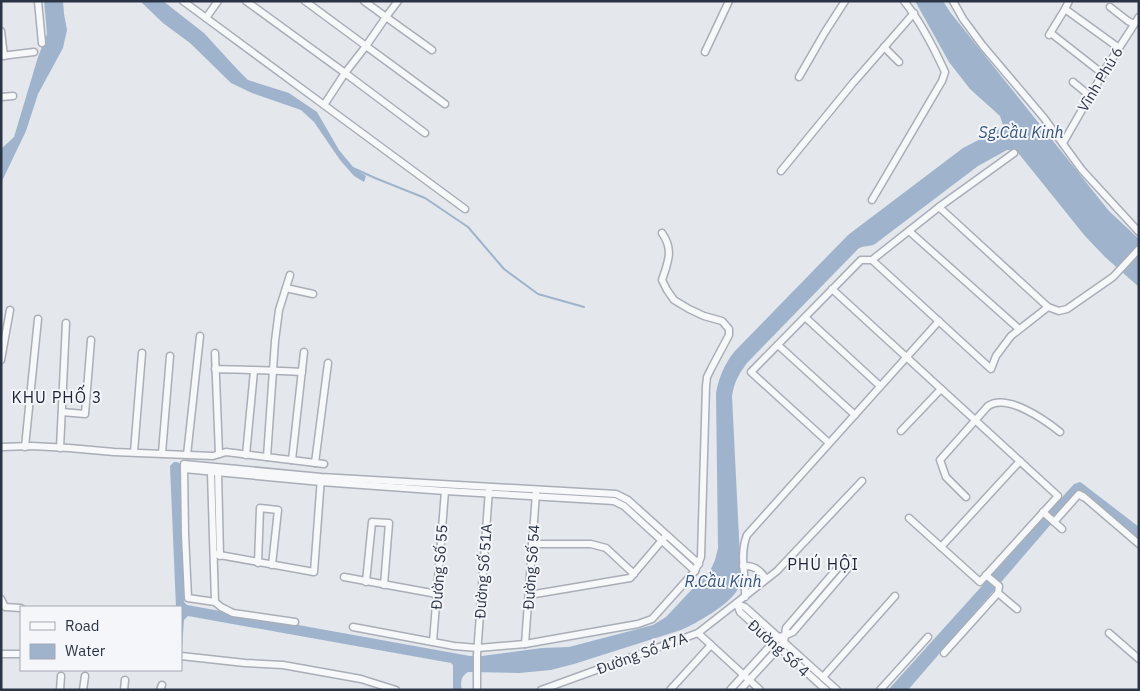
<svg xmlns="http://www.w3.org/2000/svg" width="1140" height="691" font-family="'IBM Plex Sans',sans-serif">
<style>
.water{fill:#9fb4cc}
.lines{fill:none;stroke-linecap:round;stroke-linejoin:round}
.stream{stroke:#9fb4cc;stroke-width:2}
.street-casing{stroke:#a9aeb7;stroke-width:9}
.street{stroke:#f7f8fa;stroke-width:6}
.labels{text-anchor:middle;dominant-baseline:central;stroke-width:4;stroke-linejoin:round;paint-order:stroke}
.street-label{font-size:15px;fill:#2b3445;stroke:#f4f6f9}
.water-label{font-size:16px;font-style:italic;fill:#34527a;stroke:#f4f6f9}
.neighbourhood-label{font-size:16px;letter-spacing:1px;fill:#1d2536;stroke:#f4f6f9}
</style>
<rect width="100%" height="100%" fill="#e4e7ec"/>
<g class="water">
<polygon points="44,1 63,1 64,14 67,30 63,48 38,94 26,131 1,183 1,149 14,137 38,57 47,34"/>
<polygon points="140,1 163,1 204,33 237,69 248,80 289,93 317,112 339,150 354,168 366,176 364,182 354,176 340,160 314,122 301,110 252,93 231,83 190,43 163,23"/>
<path d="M915,1H943L950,12L1109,211L1139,239V287L1105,257L1085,236L1019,154L1013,150H1007L978,166L875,244C870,247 863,245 858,249L747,363C739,374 734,382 732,396L741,578C740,581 740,585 738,589C729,605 697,623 681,630L574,664L551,670L519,673L468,672C461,676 460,683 462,690H453V665L451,663L188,616L184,620L181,660V607H176L170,466L174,462C177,462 180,462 181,466L184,602L187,605L470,656H482L542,648L569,647L653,625L666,617L711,569L715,560L718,548L716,393C719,377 724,365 734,352L848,235L963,148L998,130L1003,125L1000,116L970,89L949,62Z"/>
<polygon points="1080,482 1083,484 1139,527 1139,541 1077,494 908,690 888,690 1074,484"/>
</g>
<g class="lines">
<polyline class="stream" points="353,168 375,178 425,198 468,227 504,269 538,294 584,307"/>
<defs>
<g id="street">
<polyline points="38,1 42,43"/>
<polyline points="183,1 324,105 345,73 246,1"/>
<polyline points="305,1 366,46 345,73 425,133"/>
<polyline points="364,1 386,17 366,46 445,104"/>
<polyline points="398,1 386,17 432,50"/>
<polyline points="953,1 963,19 983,46 1044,118 1082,170 1139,232"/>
<polyline points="1069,1 1065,9 1119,48"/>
<polyline points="1110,7 1128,21 1134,24"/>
<polyline points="206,18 218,1"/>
<polyline points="1,31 4,56"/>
<polyline points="1052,34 1103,74"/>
<polyline points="1049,35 1065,9"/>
<polyline points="884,47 899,62"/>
<polyline points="705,52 729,1"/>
<polyline points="1,56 34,52"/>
<polyline points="799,77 825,32 845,1"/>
<polyline points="1073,82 1090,96"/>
<polyline points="1,97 13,96"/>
<polyline points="324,105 465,209"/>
<polyline points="1063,143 1106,68 1139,17"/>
<polyline points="781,171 853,83 914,13"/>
<path d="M872,200L942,81L945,72C934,48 921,22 904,1"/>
<polyline points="939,207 1048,307 1059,311 1067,309 1113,277 1139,249"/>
<polyline points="909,231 1019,329"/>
<polyline points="872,260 991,369 996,356 1011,336 1048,307"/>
<polyline points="286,288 313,294"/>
<polyline points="832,289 1058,496 980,582 909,518"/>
<polyline points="805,317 880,386"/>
<polyline points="778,345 855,415"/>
<polyline points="215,353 219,454"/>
<polyline points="1,360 10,310"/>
<path d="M215,369C244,370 273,370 302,372"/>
<polyline points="62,412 85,414 91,340"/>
<polyline points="901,431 941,389"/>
<polyline points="829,443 751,372 861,260 872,260 939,207 1014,153"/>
<polyline points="1,447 32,446 69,448 114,452 213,456 226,452 324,464"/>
<polyline points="25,447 38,319"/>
<polyline points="60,448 66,323"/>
<polyline points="134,452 142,353"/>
<polyline points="162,453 170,356"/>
<polyline points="187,455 200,336"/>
<polyline points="246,455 254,371"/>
<polyline points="267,457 275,341 279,310 290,275"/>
<polyline points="292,460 304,352"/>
<polyline points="315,463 328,363"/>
<polyline points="184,464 321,477 616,494 628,500 699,564"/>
<polyline points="184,466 185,534 188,598 215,602 221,607 233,613 295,622"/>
<polyline points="184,469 321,482 445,491 614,501 624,506 695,571"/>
<polyline points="211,472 215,602"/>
<polyline points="218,472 220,556"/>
<polyline points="1083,496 1139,544"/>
<path d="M966,497L946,477L940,460L988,406C1007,393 1045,420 1060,432"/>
<polyline points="1043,512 1062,529"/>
<polyline points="1054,522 1078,495 1079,494 1083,497"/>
<polyline points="532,544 591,544 606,548 634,574"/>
<polyline points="941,547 1020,461"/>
<polyline points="214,554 314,572 321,478"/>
<polyline points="258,563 260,508 278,510 272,565"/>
<path d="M743,566C754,565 760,570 766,579"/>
<polyline points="986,575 999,586 998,593 1017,609"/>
<polyline points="344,577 437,594"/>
<polyline points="366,582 372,522 389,523 384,585"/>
<polyline points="529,595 630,578 664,538"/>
<path d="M745,597C746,576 739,555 747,535L939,321"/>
<polyline points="1,599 5,607 21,608"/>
<polyline points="737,604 745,607 837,690"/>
<polyline points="737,604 740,612 826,690"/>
<path d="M353,627L454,646L478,648L525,644L638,624L652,619L695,571L701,557L706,386L707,377L712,367L729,335V329L722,321L704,316L689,309L674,300L667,290L662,280C668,262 674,250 662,233"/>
<polyline points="698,633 760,690"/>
<polyline points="1109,633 1139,659"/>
<polyline points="433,642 445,491"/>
<polyline points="525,644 536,493"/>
<polyline points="944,653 998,593"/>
<polyline points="1,654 21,654"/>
<polyline points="181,656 245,663 283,665 361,679 396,690"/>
<polyline points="823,677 895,596"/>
<polyline points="60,690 61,676"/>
<polyline points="83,690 85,676"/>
<polyline points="124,690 125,680"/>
<polyline points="160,690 162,685"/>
<polyline points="477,690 477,655 489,490"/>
<polyline points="541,690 698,633 777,571 862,481"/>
<polyline points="670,690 711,645"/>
<polyline points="730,690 778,637 784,636 793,632 848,568 849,559 842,563 786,628 784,642 740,690"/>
<polyline points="880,690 928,637"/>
</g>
</defs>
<use href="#street" class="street-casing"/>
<use href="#street" class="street"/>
</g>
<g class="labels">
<g class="street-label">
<text transform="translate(1100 79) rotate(-59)">Vĩnh Phú 6</text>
<text transform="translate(439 567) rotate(-86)">Đường Số 55</text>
<text transform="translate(531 567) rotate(-86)">Đường Số 54</text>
<text transform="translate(483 571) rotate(-86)">Đường Số 51A</text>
<text transform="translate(779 648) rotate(42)">Đường Số 4</text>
<text transform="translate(642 653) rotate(-20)">Đường Số 47A</text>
</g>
<g class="water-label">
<text x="1021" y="132">Sg.Cầu Kinh</text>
<text x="723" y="581">R.Cầu Kinh</text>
</g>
<g class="neighbourhood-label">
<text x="57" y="397">KHU PHỐ 3</text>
<text x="823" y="564">PHÚ HỘI</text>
</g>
</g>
<rect width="1140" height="691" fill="none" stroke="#2b3445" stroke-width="5"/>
<rect x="20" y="606" width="162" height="65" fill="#f4f6f9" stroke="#a4a8b1"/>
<rect x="30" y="622" width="25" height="8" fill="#f7f8fa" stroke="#a4a8b1"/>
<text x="65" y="631" font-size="15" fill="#2b3445">Road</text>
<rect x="30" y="644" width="25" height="15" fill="#9fb4cc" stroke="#a4a8b1"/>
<text x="65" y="656" font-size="15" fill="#2b3445">Water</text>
</svg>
